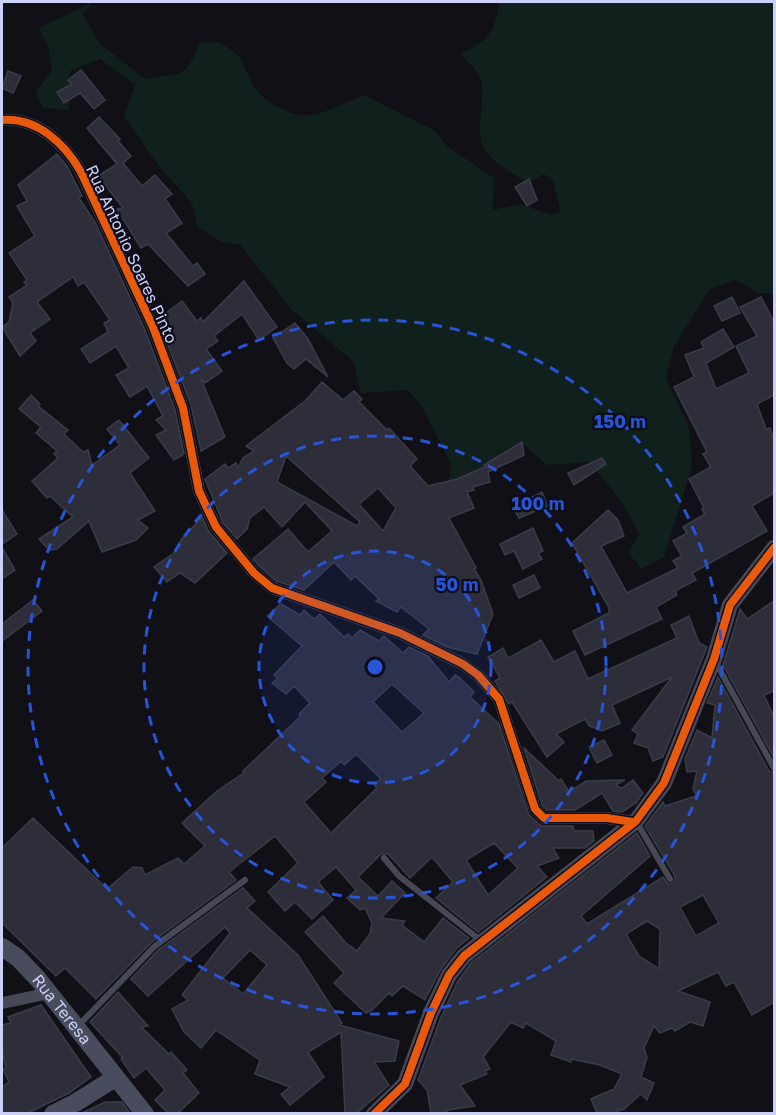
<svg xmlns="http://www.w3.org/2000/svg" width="776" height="1115" font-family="'Golos Text',sans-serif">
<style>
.green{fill:#10201d}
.building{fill:#2d2e39;stroke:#3a3c49;stroke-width:1.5;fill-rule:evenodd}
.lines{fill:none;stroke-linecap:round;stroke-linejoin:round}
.service{stroke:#464856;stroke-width:6}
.minor{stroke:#464856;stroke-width:12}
.tertiary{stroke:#464856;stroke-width:16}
.secondary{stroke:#484c5d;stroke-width:18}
.cycleway-casing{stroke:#0d0d19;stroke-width:11}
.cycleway{stroke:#e8590c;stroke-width:8}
.ring{fill:none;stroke:#2655da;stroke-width:3;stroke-dasharray:10 8}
.labels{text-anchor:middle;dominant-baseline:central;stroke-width:4.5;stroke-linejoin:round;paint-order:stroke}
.street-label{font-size:16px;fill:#cbd1f8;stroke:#0d0d19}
.centre{fill:#2655da;stroke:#0d0d19;stroke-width:3}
.ring-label{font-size:18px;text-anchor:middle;font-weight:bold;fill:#2655da;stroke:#0d0d19;stroke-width:4.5;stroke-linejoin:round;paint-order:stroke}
</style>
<rect width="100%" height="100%" fill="#101016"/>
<path class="green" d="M93,2L83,14L100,44L145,79C180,71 185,83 199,43L219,42C248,60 238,56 252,83C261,101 291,118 312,115C329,112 348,101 365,95L435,131L447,146L494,178L493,210L521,204L551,215L561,212L553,181L544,174L528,183C514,174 493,164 484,149C474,132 486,100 481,79C478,70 466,61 460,54C488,40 495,33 499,2H774V293H758L736,280L710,289L674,346L666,378L689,428L692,467L664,557L641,569L628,552L639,534L622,503L590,462L547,465L522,443L477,473L448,485L451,464L422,407L408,390L361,393L353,361L292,310L240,245L222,242L198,227L192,203L162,170L124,116L135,85L100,59L70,71L69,110L43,108L36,92L52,70L48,47L39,28Z"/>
<g class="building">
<polygon points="81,70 105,100 94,109 80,93 64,103 57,92 72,84 68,80"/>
<polygon points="8,71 21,76 13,93 2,88"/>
<polygon points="99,117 120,139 118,141 131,156 123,163 142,186 155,175 172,194 165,199 182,223 166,233 193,266 197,263 205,274 188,286 148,244 141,248 117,209 123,208 98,176 117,164 87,128"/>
<polygon points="57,154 67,166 82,196 79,198 95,222 145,330 175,410 184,454 174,460 156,435 166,430 156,420 163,416 147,386 130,397 116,375 129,368 116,346 90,363 81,349 108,332 104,323 110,320 84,282 78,286 73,277 37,302 50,319 30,333 36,341 20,356 2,327 9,322 13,303 9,297 27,285 24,282 27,280 9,253 35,236 17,206 27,201 18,185"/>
<polygon points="529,179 537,200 527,206 515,187"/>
<polygon points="244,281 277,327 259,340 242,314 214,336 218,341 206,349 222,371 205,383 201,379 225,437 201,451 191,405 158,319 182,301 197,321 201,318 203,322"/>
<polygon points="732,297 740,313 722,321 714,306"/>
<polygon points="761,297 774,322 774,395 757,404 766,429 770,428 774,440 774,493 752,506 767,531 692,573 696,580 675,591 677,595 656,607 662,619 585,655 573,631 609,613 609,608 572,543 608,510 618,520 624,536 601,546 627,593 678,568 673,561 682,556 673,541 687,533 683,527 705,514 702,509 704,508 689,479 711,467 703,454 707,452 674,387 694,377 685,355 704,348 701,342 723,329 734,347 706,363 716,389 749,373 736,346 757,336 740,307"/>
<polygon points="295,323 308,339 328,377 306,359 294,369 287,363 273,338"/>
<path d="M322,382L343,400L354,391L362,399L359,402L387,430L389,428L417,459L410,466L428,486L457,479L485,467L484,465L522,442L524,455L488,472L490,482L473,487L474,490L467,492L474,508L449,518L476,568L474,569L481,580L493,614L477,654L447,647L423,635L429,629L401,607L397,612L376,601L379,599L355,576L351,580L334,562L304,590L276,581L260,567L253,559L288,529L308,552L332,531L305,502L282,527L264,507L250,518L247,529L237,539L223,523L205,479L225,464L228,468L236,463L238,468L243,458L254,451L246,446L305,401ZM286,456L360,522L357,526L277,482ZM378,488L396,508L383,531L359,504Z"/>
<polygon points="31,395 40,404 38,406 68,430 64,434 83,452 88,450 92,465 120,445 107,429 119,420 149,458 130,473 155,511 138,520 148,528 136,540 102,552 89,521 57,549 49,550 39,539 73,517 50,496 47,498 32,481 58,458 54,454 57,451 36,433 41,427 19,409"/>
<polygon points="602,458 606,464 574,485 568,473"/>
<polygon points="542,492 548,506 519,518 513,507"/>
<polygon points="2,510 17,534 2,544"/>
<polygon points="202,517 209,532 227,553 195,583 180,573 167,582 154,567 174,553 181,540"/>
<polygon points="533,528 543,551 538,553 542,559 523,569 514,551 505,555 500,544"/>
<polygon points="2,547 15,570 2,579"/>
<polygon points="534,575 540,588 519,598 513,585"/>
<polygon points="33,600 42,611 2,641 2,624"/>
<polygon points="774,601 774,691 764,695 774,717 774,758 723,665 740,609 747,619"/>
<path d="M281,604L300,615L304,610L314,619L320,614L344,637L348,634L352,638L360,630L379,641L384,636L403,653L409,647L428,656L449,682L455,675L460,678L474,692L470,697L499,724L529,815L541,826H573L574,831H593L594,841L585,848H553L559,858L537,866L547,877L478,932L436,898L453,882L432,857L410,878L388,854H381L358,877L378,896L392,881L405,893L381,918L405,921L402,925L424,942L443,918L469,938L456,949L441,969L425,1000L403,986L392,996L389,993L372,1010L366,1013L334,983L344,973L305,932L323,916L346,943L357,951L370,934L372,923L365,908L360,910L347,898L356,890L336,867L318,882L333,900L312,919L295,902L285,911L268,892L298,863L275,836L229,872L236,880L152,942L96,999L65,968L56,976L2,923V848L33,818L107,889L133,867L142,868L145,875L178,858L184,864L205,846L182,823L217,791L245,772L243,771L301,716L299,714L310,703L294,686L286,694L272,683L278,678L274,675L302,646L267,616ZM392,684L424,713L402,732L373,702ZM356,754L381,779L374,785L377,788L331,833L304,802L326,782L322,778L341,761L344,765ZM494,843L518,868L488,895L466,860Z"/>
<polygon points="689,616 699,643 707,647 663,757 653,761 648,748 634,743 638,734 632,730 672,677 612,705 620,723 602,731 589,726 585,719 556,734 564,742 547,757 512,702 509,704 495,681 500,678 488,657 503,648 508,658 541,640 554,662 575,651 588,679 677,638 671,625"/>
<path d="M718,677L769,771L774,773V1002L752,1015L734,982L726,986L718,972L678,991L710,1002L703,1026L690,1022L675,1031L672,1028L660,1033L654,1026L644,1048L647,1058L641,1077L654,1083L647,1100L641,1094L624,1109L612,1113H597L591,1099L614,1089L622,1074L600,1065L571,1059V1062L551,1055L556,1041L526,1023L523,1028L511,1022L483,1057L490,1069L485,1071L487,1074L460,1085L475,1106L448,1110L445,1113H431L427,1090L418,1080L441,1017L458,981L471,963L637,833L650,856L581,916L587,924L663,877L668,884L674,882L675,876L645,826L663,802L665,806L696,796L693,789L697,771L687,772L685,759L697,730L712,738L715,705L707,703ZM703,895L719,923L696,936L680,907ZM647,921L660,929L659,969L639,956L626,934Z"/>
<polygon points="604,740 612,755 597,763 589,747"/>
<polygon points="524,748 559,781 561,779 569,792 586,781 625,780 617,784 618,787 622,788 633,780 643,793 636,803 622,812 613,811 602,793 575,810 547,810 542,805"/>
<path d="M243,888L255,901L247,908L298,955L342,1023L339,1025L399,1041L395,1061L374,1062L389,1085L357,1113H345L341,1032L308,1052L324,1077L290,1105L281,1094L290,1087L255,1074L260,1060L216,1030L201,1048L184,1032L172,1009L188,1000L182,995L230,933L225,927L148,996L131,979L158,950ZM250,950L267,965L243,994L223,978Z"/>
<polygon points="118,992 148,1026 141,1027 169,1054 171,1052 187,1070 183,1073 199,1093 178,1113 168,1113 155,1100 165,1090 146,1068 134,1078 121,1059 123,1058 90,1022"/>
<polygon points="41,1005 91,1077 69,1093 28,1113 2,1113 2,1087 9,1082 3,1069 6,1068 2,1050 2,1025 11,1023 8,1017"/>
<polygon points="105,1102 122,1102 130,1113 82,1113"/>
</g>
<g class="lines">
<g class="service">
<polyline points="716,663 774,768"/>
<polyline points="636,821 670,879"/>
<polyline points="384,858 399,876 480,940"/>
<polyline points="78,1026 155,946 245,880"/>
</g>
<g class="minor">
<path d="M2,120C37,117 65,144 81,172L153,327L183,408L199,491L216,527L254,573L272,588L400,633L463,664L478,675L499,699L535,809L544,818H607L633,822"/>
<polyline points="2,1003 50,993"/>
</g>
<polyline class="tertiary" points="374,1114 405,1084 431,1013 449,975 464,956 636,821 664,783 714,659 730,605 774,548"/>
<g class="secondary">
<path id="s1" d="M2,947L18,958L38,979L145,1114"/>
<polyline points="53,1114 75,1103 115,1078"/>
</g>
<defs>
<g id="cycleway">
<path d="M2,120C37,117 65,144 81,172L153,327L183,408L199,491L216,527L254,573L272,588L400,633L463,664L478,675L499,699L535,809L544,818H607L633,822"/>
<polyline points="374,1114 405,1084 431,1013 449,975 464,956 636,821 664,783 714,659 730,605 774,548"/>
</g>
</defs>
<use href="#cycleway" class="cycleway-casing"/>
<use href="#cycleway" class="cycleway"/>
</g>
<circle cx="375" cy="667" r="116" fill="#2655da" fill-opacity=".12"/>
<g class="ring">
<circle cx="375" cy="667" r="116"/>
<circle cx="375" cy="667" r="231"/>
<circle cx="375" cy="667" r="347"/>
</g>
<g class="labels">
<g class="street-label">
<text transform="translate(132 254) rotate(65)">Rua Antonio Soares Pinto</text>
<text stroke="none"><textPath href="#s1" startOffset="87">Rua Teresa</textPath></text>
</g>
</g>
<circle cx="375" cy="667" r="9" class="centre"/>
<g class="ring-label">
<text x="620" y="428">150 m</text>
<text x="538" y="510">100 m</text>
<text x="457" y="591">50 m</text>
</g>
<rect width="776" height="1115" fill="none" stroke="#cbd1f8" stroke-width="6"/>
</svg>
